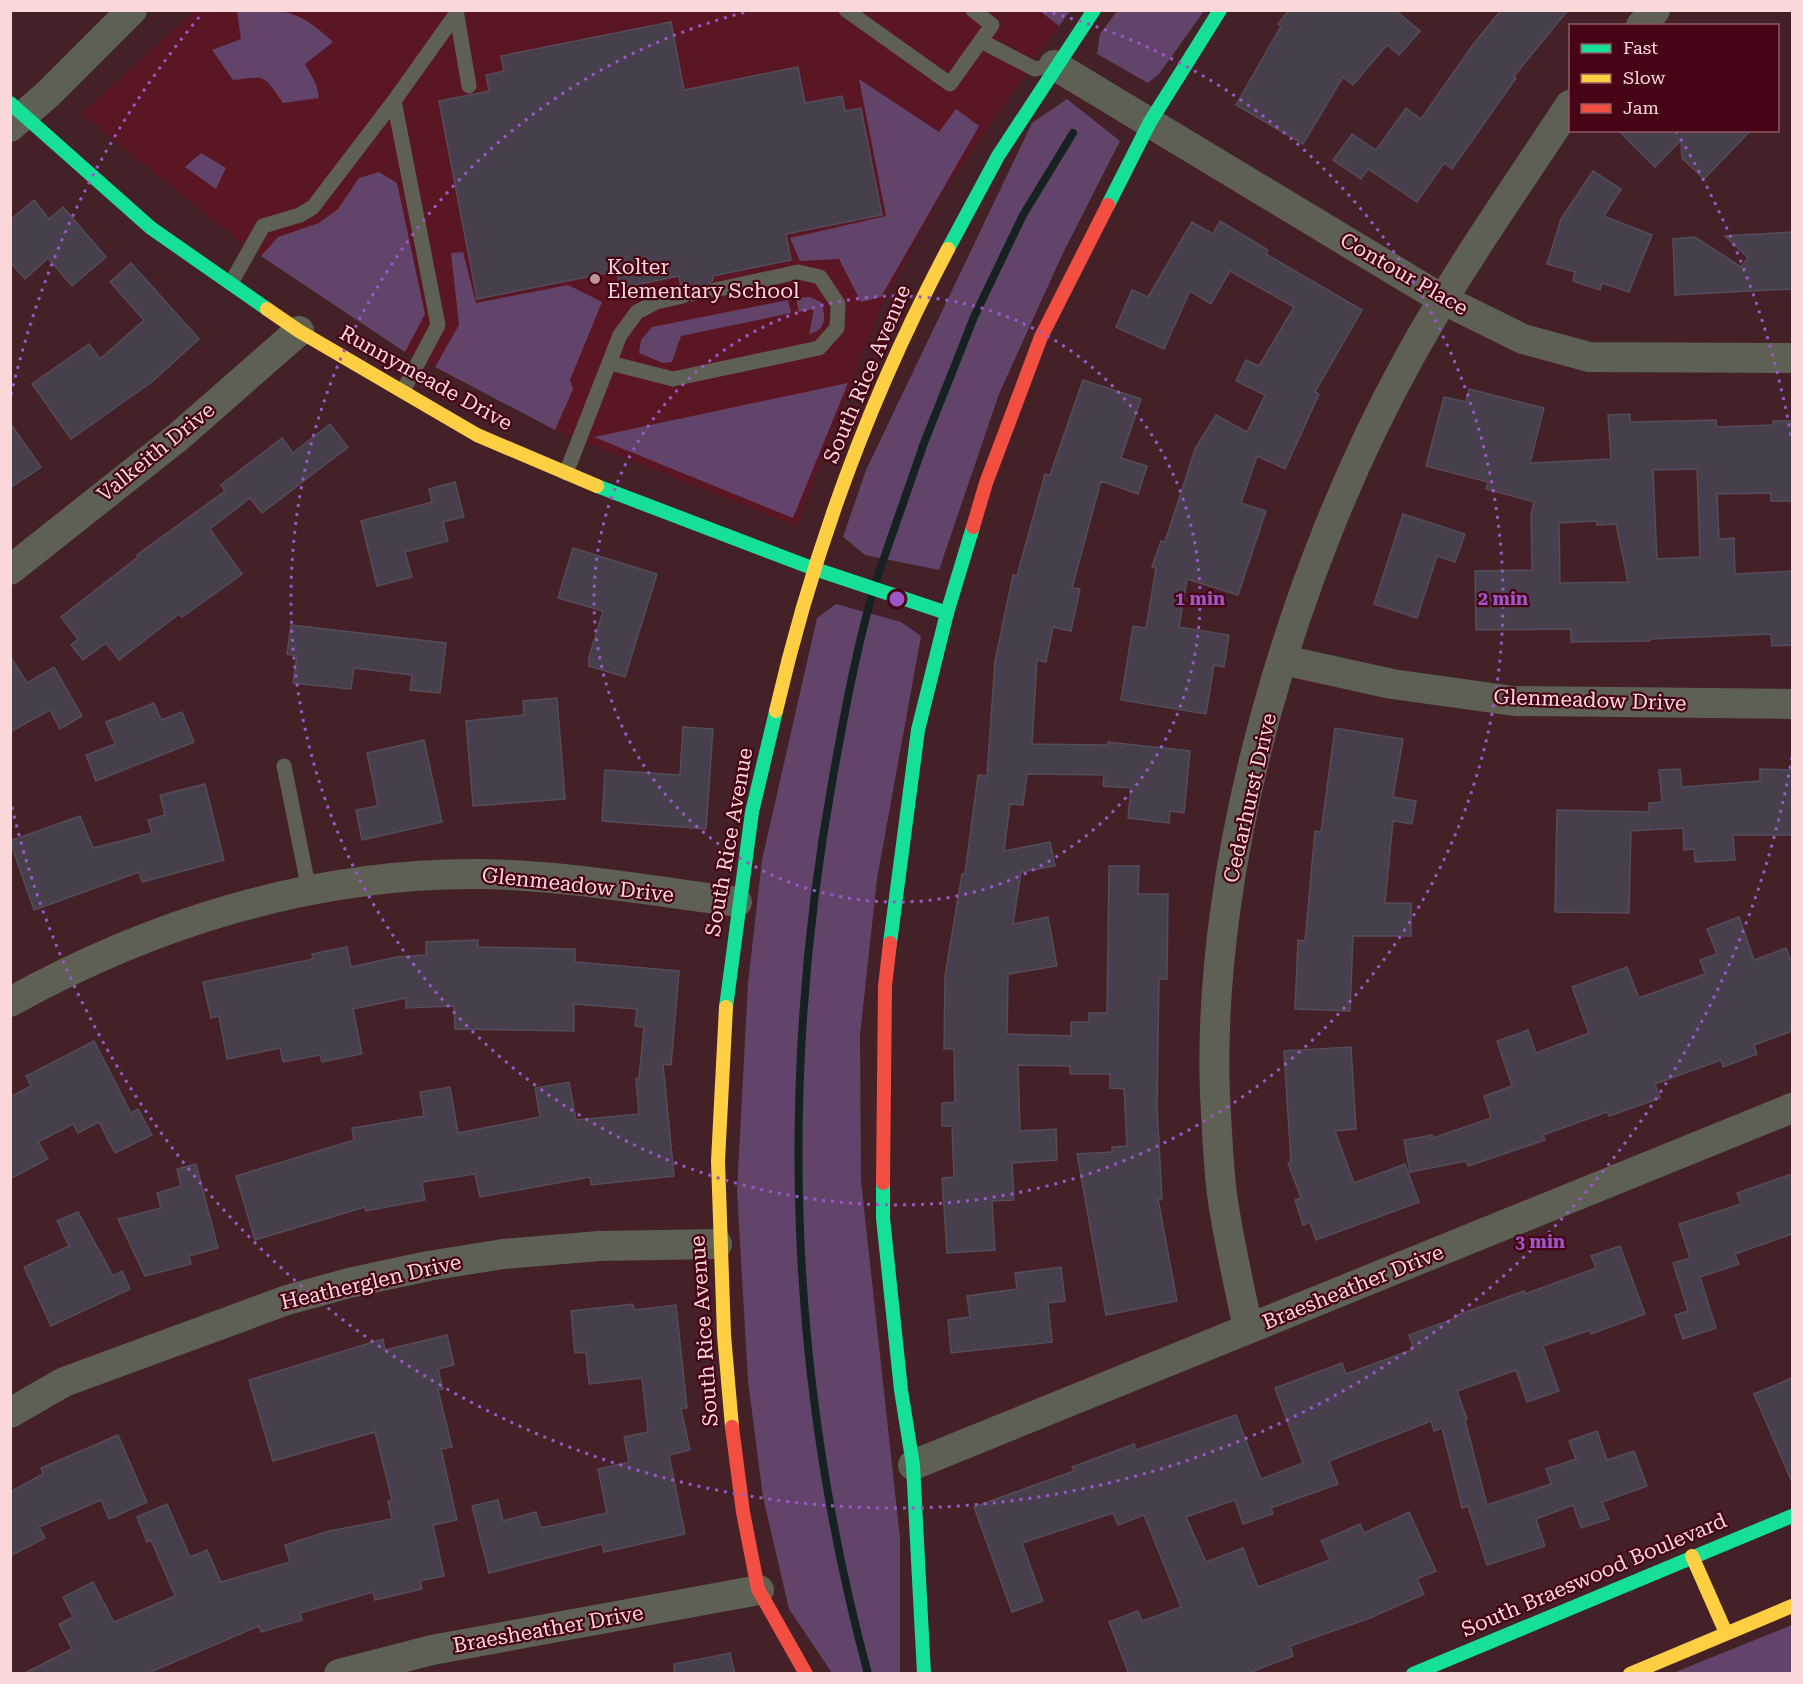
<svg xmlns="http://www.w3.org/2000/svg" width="1803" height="1684" font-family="'Roboto Serif',serif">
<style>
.built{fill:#5b1623}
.green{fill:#62446a}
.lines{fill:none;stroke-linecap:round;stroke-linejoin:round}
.stream{stroke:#162222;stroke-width:8}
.building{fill:#473f4c;stroke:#544c59;stroke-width:1.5;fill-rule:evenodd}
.lane{stroke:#5d6053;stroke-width:15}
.street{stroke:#5d6053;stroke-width:30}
.fast{stroke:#16e098;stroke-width:14}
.slow{stroke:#ffcf43;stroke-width:14}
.jam{stroke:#f24e42;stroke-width:14}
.ring{fill:none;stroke:#9b57c6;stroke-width:3;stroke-dasharray:3 6}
.poi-dot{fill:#ba979b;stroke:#470414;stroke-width:2}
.labels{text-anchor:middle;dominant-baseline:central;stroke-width:4.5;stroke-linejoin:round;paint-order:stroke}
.poi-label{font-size:21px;fill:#fad7d9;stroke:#470414;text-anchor:start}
.street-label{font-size:21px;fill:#fad7d9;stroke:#470414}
.centre{fill:#9b57c6;stroke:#470414;stroke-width:3}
.ring-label{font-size:18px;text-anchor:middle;font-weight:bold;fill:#9b57c6;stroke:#470414;stroke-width:4.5;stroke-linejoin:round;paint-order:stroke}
</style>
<rect width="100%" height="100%" fill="#442027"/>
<polygon class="built" points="1040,10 1059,26 941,195 883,302 796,526 555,430 405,352 233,236 81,114 194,11"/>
<g class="green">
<path d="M237,11C286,10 296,8 333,42L305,64L316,84L319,98L283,103C263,74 267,76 233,80L212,50L241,39Z"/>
<polygon points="1040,11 1070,11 1059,26"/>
<polygon points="1117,11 1204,11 1159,74 1148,83 1097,54 1100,34"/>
<polygon points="859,79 939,132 956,109 979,126 881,297 861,302 839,259 800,261 790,238 886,216"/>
<polygon points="1067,99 1120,141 1063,253 999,394 939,570 865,555 843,537 866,470 1032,123"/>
<polygon points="201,153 226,168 216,189 185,167"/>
<polygon points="379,172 397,183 425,314 405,352 261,256 278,237 319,223 338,209 359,178"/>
<polygon points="463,252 476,303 568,285 602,302 570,380 573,389 555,430 435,367 459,325 451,253"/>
<path d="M810,297L821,302C826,317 827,330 809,334L814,309L799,312L796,298Z"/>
<polygon points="788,300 791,313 681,336 672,362 663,363 639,353 641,340 652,327"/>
<polygon points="848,383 793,518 594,437"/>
<polygon points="836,604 901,622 921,636 877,879 860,1035 861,1181 900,1538 900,1673 832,1673 789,1609 763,1497 748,1381 737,1191 748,983 762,860 817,618"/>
<polygon points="1792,1625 1792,1673 1673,1673"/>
</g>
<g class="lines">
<g class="stream">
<polyline points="876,581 924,443 974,317 1023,215 1073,133"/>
<path d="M868,1674C788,1376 778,1080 833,777C844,716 855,655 872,595"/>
</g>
</g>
<g class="building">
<polygon points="1289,10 1395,10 1420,31 1399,55 1387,45 1353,85 1343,77 1303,144 1236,105 1281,26 1278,24"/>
<polygon points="1501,10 1568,10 1514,76 1516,78 1452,169 1444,163 1417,202 1368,169 1361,179 1333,160 1352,134 1376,150 1406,108 1421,119 1472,46"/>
<polygon points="671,22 684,90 798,67 805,103 842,96 845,111 861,108 882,215 786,234 791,260 713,276 713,280 706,288 708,297 691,301 692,293 686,287 681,286 679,276 620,288 617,271 477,299 439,101 489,91 486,75 504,71 501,56"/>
<polygon points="1618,130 1751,130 1704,179 1682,158 1681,140 1655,167"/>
<polygon points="1593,171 1621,189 1604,216 1652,235 1629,292 1602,283 1600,290 1573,281 1575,272 1547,264 1561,219"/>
<polygon points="34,200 49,219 63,207 106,257 72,286 48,258 25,279 10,262 10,220"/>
<polygon points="1220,221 1268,250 1266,254 1362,310 1315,392 1319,394 1285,469 1257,456 1241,503 1266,511 1238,595 1187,579 1179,627 1229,635 1224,667 1214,665 1206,714 1121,700 1133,626 1146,628 1156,568 1152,567 1161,541 1165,542 1195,449 1216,415 1247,432 1265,395 1236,381 1246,360 1259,366 1294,307 1230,271 1211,304 1190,291 1164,349 1116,327 1132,290 1148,297 1192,222 1213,234"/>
<polygon points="1792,232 1792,289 1675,295 1673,239 1695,237 1741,267 1748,258 1725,236"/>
<polygon points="131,263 199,339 153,381 71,439 32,384 89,344 100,359 144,320 110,282"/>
<polygon points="1083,380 1141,399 1121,458 1147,466 1138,494 1101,481 1072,588 1080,589 1071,631 1053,627 1046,662 1037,660 1032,744 1107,745 1108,742 1190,751 1184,813 1170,811 1169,823 1128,818 1131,788 1103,786 1104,775 1027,774 1023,805 1010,804 1004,851 1050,842 1055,866 1021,872 1013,924 1048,917 1057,966 1008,974 1007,1034 1071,1036 1071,1022 1089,1022 1089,1013 1107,1013 1109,866 1139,866 1138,894 1168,894 1167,979 1159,979 1157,1107 1162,1199 1158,1199 1177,1301 1106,1315 1077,1154 1112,1152 1112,1147 1127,1146 1124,1089 1110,1088 1110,1074 1070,1074 1070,1066 1018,1065 1020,1131 1056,1129 1057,1160 1012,1163 1014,1200 992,1201 995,1250 947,1253 942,1178 954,1177 952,1126 942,1126 942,1103 955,1102 954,1049 944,1049 945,976 962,874 965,874 978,775 987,776 995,661 1013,575 1017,576 1045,474 1050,475"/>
<path d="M1469,389L1544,408L1530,463L1611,459L1608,415L1630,414V422L1716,420L1717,427L1773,425V421H1792V501H1771V493L1717,494L1719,539L1734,538L1735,574L1792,571V645L1772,646L1771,634L1650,639V641L1571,642V629L1476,630L1475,571L1532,570L1531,514L1534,502L1486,489L1488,482L1426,466L1444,397L1466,402ZM1697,469L1700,557L1657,559L1653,470ZM1597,521V525L1616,524L1628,582L1560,583L1559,523Z"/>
<polygon points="10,423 41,467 10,488"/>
<polygon points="330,424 348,447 262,513 250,498 210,529 242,574 182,617 179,614 119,660 106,643 83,660 71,645 78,639 61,617 138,557 137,555 225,491 221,485 282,438 293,453"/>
<polygon points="455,482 464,517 443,522 448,541 405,552 412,577 377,586 361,521 432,502 429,489"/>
<polygon points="1403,514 1465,534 1455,562 1437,556 1417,618 1374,604"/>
<polygon points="573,548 657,574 625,677 589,666 589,657 603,611 558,598"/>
<polygon points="291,625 446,643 440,693 410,690 412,675 354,668 351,689 293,683 297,656 287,654"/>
<polygon points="10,656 27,683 54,667 82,716 60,729 50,710 10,732"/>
<polygon points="557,698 565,799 473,806 466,721 524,715 523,701"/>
<polygon points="154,703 161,720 182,712 194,742 96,781 86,755 115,744 106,722"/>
<polygon points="683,727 713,729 706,829 602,821 605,770 680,775"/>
<polygon points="1335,728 1403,739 1393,797 1416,801 1412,824 1393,821 1385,903 1411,903 1411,936 1353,936 1350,1011 1295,1009 1298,940 1305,941 1315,831 1321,832"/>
<polygon points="424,740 442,822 362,840 356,810 378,806 367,753"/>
<polygon points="1680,769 1682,787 1760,781 1760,769 1792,770 1792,835 1733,835 1735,860 1695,862 1694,849 1684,850 1683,828 1631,831 1629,913 1555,912 1557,810 1649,812 1649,803 1662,802 1659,770"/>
<polygon points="205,784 224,860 142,882 139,872 34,910 10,841 80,816 93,848 152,833 148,820 165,815 160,795"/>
<polygon points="1739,917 1754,960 1786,948 1792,964 1792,1031 1754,1045 1757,1054 1723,1067 1721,1060 1655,1084 1660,1098 1609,1116 1607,1112 1543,1135 1545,1140 1468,1166 1466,1161 1410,1172 1404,1140 1432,1135 1433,1138 1491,1118 1484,1096 1512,1086 1497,1041 1528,1030 1536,1053 1589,1033 1572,987 1627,967 1639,998 1705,974 1700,960 1717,954 1707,929"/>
<polygon points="478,940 478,947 575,949 575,962 679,971 671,1065 663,1064 674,1176 591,1185 590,1177 480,1197 475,1174 422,1182 425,1200 366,1211 365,1207 255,1240 236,1176 354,1140 352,1128 424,1116 420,1092 450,1087 458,1133 540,1117 535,1088 569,1082 576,1120 639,1114 636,1079 639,1078 644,1027 635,1026 637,1009 574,1004 574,1031 455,1029 454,1006 406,1008 406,998 353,1009 362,1054 322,1062 320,1055 283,1062 280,1048 227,1059 219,1016 211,1018 203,982 313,959 312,954 347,947 351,967 397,957 426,955 426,942"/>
<polygon points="94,1041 131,1113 138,1109 152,1135 115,1153 99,1122 78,1133 73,1124 38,1142 48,1159 10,1179 10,1097 31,1086 26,1076"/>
<polygon points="1351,1047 1356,1129 1335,1131 1354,1183 1405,1164 1419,1202 1316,1240 1310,1222 1303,1225 1295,1200 1301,1198 1288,1163 1291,1162 1284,1051"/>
<polygon points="196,1164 218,1248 189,1256 191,1264 145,1276 118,1219 161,1208 157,1193 181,1186 177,1169"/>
<polygon points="1792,1174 1792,1234 1735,1254 1739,1264 1700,1277 1716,1328 1683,1339 1675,1315 1688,1311 1673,1263 1690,1258 1679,1224 1741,1204 1737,1193"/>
<polygon points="78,1212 113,1276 122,1271 130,1289 51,1326 24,1267 69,1246 57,1221"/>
<polygon points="1620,1246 1645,1314 1591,1334 1590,1330 1543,1346 1559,1391 1527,1402 1516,1370 1457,1391 1467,1419 1465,1420 1487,1505 1551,1484 1546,1469 1576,1459 1569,1441 1597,1431 1607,1460 1634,1451 1647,1486 1602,1502 1609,1519 1581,1528 1573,1505 1536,1519 1545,1546 1487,1565 1468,1506 1462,1508 1442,1428 1434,1431 1431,1421 1329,1461 1338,1484 1271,1508 1273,1514 1243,1524 1235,1500 1186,1517 1206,1562 1243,1548 1258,1587 1330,1560 1321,1541 1360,1524 1364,1533 1409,1512 1436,1571 1417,1579 1424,1594 1370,1618 1290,1646 1293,1656 1246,1674 1129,1674 1109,1622 1138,1611 1142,1621 1181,1607 1144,1515 1118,1525 1113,1513 1022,1543 1043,1601 1012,1612 974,1507 1074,1471 1072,1467 1134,1444 1136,1450 1236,1415 1261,1479 1303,1463 1275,1388 1342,1363 1346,1374 1414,1349 1409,1335 1456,1318 1455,1316 1524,1291 1525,1294 1596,1268 1591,1256"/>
<polygon points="1061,1267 1065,1301 1048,1303 1052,1342 951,1353 948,1320 970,1317 967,1296 1017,1289 1015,1273"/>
<polygon points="633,1304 634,1310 676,1305 687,1408 681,1409 690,1450 669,1455 685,1534 604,1552 602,1544 489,1573 472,1506 498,1500 503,1521 536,1512 541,1528 607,1513 598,1469 629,1462 624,1437 648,1432 642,1378 589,1384 586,1352 575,1353 571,1311"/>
<polygon points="447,1335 454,1365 438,1369 443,1389 438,1390 452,1447 441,1449 457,1520 433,1525 444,1576 420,1581 422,1589 375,1600 373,1592 300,1613 302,1620 261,1632 259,1626 146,1674 23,1674 72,1649 59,1624 73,1617 63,1597 93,1582 114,1622 175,1596 151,1540 147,1542 137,1517 167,1504 190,1557 207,1550 221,1582 290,1562 285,1545 329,1531 392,1519 388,1501 392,1500 375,1432 273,1461 249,1380 383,1339 385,1350"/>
<polygon points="1792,1378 1792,1482 1754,1394"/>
<polygon points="118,1435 147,1502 109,1519 101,1500 39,1527 45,1538 10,1556 10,1492 43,1474 41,1468"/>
<polygon points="730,1653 735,1674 674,1674 674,1664"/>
</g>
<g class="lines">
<g class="lane">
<polyline points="456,10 469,86"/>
<polyline points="846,10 950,84 992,25 973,10"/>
<polyline points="981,41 1035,69 1054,65"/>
<polyline points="394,101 456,14"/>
<polyline points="231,283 263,226 300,215 313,207 394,101 438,325 403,391"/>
<polyline points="610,363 673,379 819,348 837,328 838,304 820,277 798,272 715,290"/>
<polyline points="566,473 620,335 637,312 656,302 683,296"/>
<polyline points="284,766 309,890"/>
</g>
<g class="street">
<polyline points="1641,26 1655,10"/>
<polyline points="1054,65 1442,299 1523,339 1589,357 1792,358"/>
<polyline points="10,127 49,93 132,10"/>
<polyline points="10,570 178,437 299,331"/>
<polyline points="1283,660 1392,684 1514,701 1792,704"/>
<path d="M10,1002C154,922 314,873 479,874C565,875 652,891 737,902"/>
<path d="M1248,1329C1239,1284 1228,1239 1222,1194C1218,1162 1217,1128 1215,1096C1206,859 1294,566 1408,360C1456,272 1515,189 1570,105"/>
<polyline points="10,1413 64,1382 287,1300 349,1283 428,1266 503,1254 599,1246 717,1244"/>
<polyline points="913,1465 1792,1108"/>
<polyline points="339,1674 432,1650 759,1590"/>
</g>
<g class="fast">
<polyline points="10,103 151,228 267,309"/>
<polyline points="1108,205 1150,122 1220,10"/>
<polyline points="948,249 998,156 1094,10"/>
<polyline points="597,486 812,568 947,613"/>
<polyline points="890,943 918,730 947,613 973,527"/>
<polyline points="726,1007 752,812 776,711"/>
<polyline points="883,1183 883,1218 901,1390 913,1465 924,1674"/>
<polyline points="1413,1674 1792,1516"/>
</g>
<g class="slow">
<polyline points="267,309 299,331 477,435 597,486"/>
<path d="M776,711C813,551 871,394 948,249"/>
<polyline points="726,1007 718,1161 724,1335 732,1427"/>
<polyline points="1692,1556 1726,1633"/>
<polyline points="1630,1674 1792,1606"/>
</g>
<g class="jam">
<polyline points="973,527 986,483 1041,337 1108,205"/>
<polyline points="883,1183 885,986 890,943"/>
<polyline points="732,1427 743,1512 758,1589 806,1674"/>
</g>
</g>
<g class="ring">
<circle cx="897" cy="599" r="303"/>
<path d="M1044 11A606 606 0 1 1 750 11"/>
<path d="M1792 757A909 909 0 0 1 11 803M11 395A909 909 0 0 1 201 15M1676 131A909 909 0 0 1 1792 441"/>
</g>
<circle class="poi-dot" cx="595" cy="279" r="6"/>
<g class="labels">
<g class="poi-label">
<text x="607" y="267">Kolter<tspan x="607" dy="24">Elementary School</tspan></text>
</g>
<g class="street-label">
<text transform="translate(1404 274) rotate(30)">Contour Place</text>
<text transform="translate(867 374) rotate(-67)">South Rice Avenue</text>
<text transform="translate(426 378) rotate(29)">Runnymeade Drive</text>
<text transform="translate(156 452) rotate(-39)">Valkeith Drive</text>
<text transform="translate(1590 700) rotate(2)">Glenmeadow Drive</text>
<text transform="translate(1250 798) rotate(-77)">Cedarhurst Drive</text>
<text transform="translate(729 842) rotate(-80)">South Rice Avenue</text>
<text transform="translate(578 885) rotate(6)">Glenmeadow Drive</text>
<text transform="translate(371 1282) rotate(-13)">Heatherglen Drive</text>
<text transform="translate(1353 1287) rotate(-22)">Braesheather Drive</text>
<text transform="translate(704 1331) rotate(-94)">South Rice Avenue</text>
<text transform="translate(1594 1575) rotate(-23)">South Braeswood Boulevard</text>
<text transform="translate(548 1629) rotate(-10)">Braesheather Drive</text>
</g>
</g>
<circle cx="897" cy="599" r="9" class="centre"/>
<g class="ring-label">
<text x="1200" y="605">1 min</text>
<text x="1503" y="605">2 min</text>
<text x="1540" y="1248">3 min</text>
</g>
<rect width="1803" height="1684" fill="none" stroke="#fad7d9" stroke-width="24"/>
<rect x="1569" y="24" width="210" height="108" fill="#470414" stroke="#8f5863" stroke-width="1.5"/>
<rect x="1581" y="44" width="30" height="9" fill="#16e098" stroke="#8f5863" stroke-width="1.5"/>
<text x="1623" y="54" font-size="18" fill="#fad7d9">Fast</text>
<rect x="1581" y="74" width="30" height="9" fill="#ffcf43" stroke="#8f5863" stroke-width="1.5"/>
<text x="1623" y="84" font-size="18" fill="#fad7d9">Slow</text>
<rect x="1581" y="104" width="30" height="9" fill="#f24e42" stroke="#8f5863" stroke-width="1.5"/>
<text x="1623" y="114" font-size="18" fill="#fad7d9">Jam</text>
</svg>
